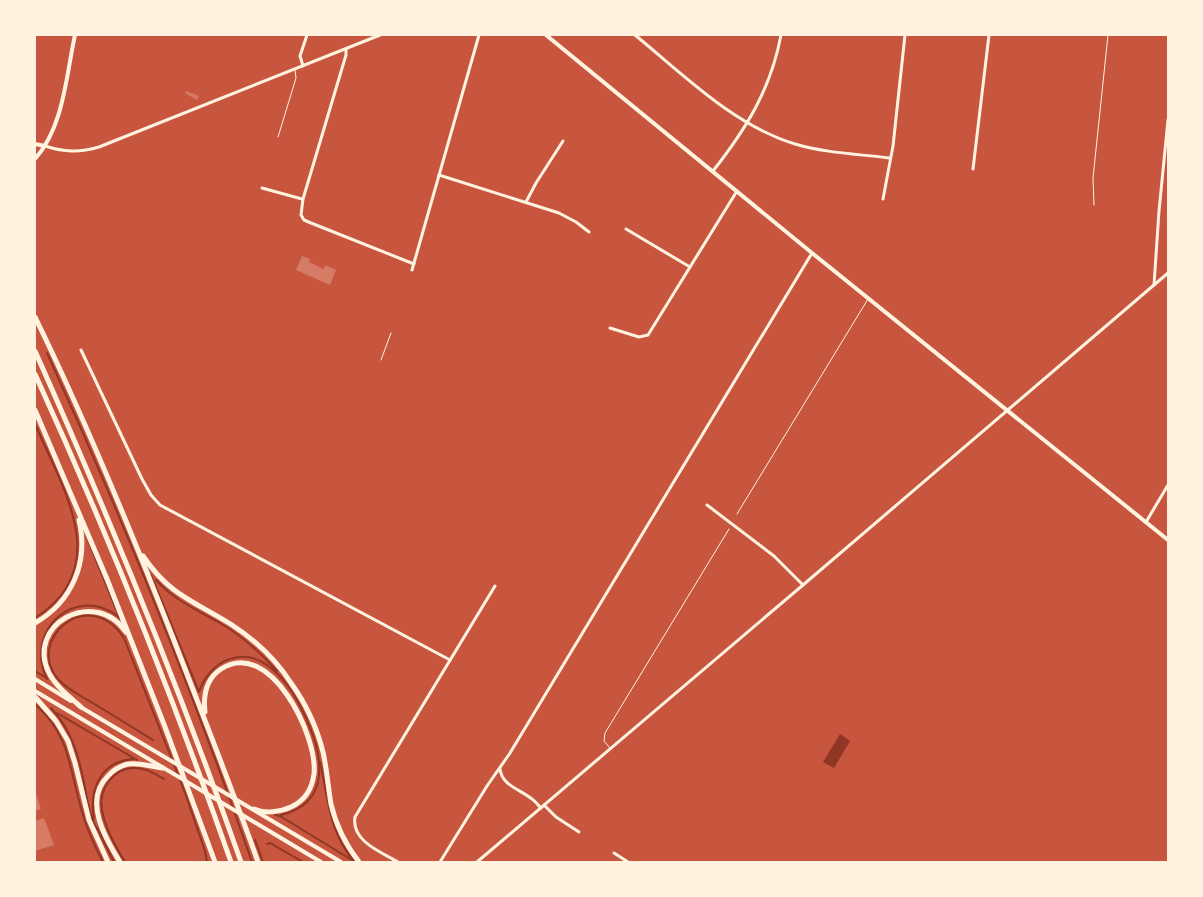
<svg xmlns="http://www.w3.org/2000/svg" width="1203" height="897" font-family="Jost,sans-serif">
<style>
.water{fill:#8f3625}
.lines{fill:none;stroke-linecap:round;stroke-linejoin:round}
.stream{stroke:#8f3625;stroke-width:2}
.building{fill:#d67c66}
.path{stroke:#fff3e0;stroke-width:1}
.service{stroke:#fff3e0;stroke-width:1}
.minor{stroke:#fff3e0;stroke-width:3}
.tertiary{stroke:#fff3e0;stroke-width:4}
.secondary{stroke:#fff3e0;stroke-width:4}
.motorway{stroke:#fff3e0;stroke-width:5}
</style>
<rect width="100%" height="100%" fill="#c8553d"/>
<polygon class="water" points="840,734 850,741 834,768 823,762"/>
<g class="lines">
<g class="stream">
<path d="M47,353C123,519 192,689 252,862"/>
<path d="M35,424C62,487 115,568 35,618"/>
<polyline points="86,535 120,619"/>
<path d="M151,575L199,692C210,660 243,645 271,668C287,681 298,700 306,718C323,755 332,803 281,815"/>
<path d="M156,580C174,600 197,610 220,623C242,636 260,652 277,671"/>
<polyline points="35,671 45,677"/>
<path d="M47,679C23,630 77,583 119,617"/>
<path d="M35,704C70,735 69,767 81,808C86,827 94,845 103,862"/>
<path d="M51,708C71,729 79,756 84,783C87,798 89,815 97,829"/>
<polyline points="57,713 137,760"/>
<path d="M153,740C132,727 111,714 91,702C80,695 68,690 59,680C24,642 87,583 124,638L184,790L205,851L207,862"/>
<path d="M320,762C328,797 329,834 355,862"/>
<polyline points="275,815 280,816 352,860"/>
<path d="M94,819C89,789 100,762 133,759"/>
<polyline points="97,828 114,862"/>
<polyline points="255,840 263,862"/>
<polyline points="267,844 270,843 303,862"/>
<path d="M125,862C115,846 105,828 102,810C98,789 114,767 136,768C146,768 156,774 164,779"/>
</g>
</g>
<g class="building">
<polygon points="186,91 199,96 197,100 185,93"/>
<polygon points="302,256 310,259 309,262 324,269 325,265 336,270 330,285 296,270"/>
<polygon points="35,791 41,809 35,811"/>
<polygon points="44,818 54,845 35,851 35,821"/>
</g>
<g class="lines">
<polyline class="path" points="381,360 391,333"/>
<g class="service">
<polyline points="278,137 296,78 295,70"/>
<polyline points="1094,205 1093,178 1108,35"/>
<polyline points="737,514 868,299"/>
<polyline points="610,748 604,741 605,733 729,529"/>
</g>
<g class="minor">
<path d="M635,35C684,75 733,125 795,144C825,153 858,154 889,158"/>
<polyline points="346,49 346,55 303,199 301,215 304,220 311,223 414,264"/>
<polyline points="303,66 300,56 307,35"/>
<path d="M45,146C64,152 79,153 99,147L380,35"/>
<polyline points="973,169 989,35"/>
<path d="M713,171C746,129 771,89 781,35"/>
<polyline points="439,175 559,213 576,222 589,232"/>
<polyline points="262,188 302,199"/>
<polyline points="883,199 893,146 905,35"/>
<polyline points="526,202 536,183 563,141"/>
<polyline points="626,229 690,267"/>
<polyline points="412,270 479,35"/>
<polyline points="1154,285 1159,211 1168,120"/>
<polyline points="610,328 639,337 648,335 737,191"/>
<polyline points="81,350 142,479 151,495 160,505 450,660"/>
<polyline points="707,505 774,556 803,585"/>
<polyline points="1146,522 1168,485"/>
<path d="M500,769C502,786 520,789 532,799C535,801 538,805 541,808"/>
<polyline points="544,805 556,817 579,832"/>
<polyline points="614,853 628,862"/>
<path d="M398,862C381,852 351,841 355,817L495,586"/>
<polyline points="440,862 487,786 510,753 812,253"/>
<polyline points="477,862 803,585 1168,273"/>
</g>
<g class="tertiary">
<polyline points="546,35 812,253 1168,540"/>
<polyline points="35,144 45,146"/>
<path d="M35,159C64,126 66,76 75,35"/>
</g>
<g class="secondary">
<polyline points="35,679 71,701"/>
<polyline points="35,691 321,862"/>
<polyline points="79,706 341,862"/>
</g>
<g class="motorway">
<path d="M35,317C87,423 132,533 175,643C203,716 232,788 258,862"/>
<path d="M35,351C110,519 180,689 241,862"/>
<path d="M35,374C108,534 173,697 231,862"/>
<polyline points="35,410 107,579 165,727 215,862"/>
<path d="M143,556C170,596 194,601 232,625C255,640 276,660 291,683C306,704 317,728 323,752C327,769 328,787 331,804C336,826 346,845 359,862"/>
<path d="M35,623C72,602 89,562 79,520"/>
<polyline points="35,697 56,721 68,741 75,763 89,820 108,862"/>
<path d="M81,707C70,697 56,687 49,673C25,625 94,586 126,632"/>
<path d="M205,712C203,695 206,679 221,669C270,637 318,736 314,774C312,789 304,801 291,807C280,812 265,814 254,809"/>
<path d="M120,862C105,838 83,800 108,776C113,770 120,766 128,764C140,762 151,767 163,768"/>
</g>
</g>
<rect width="1203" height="897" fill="none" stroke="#fff3e0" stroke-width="72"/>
</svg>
